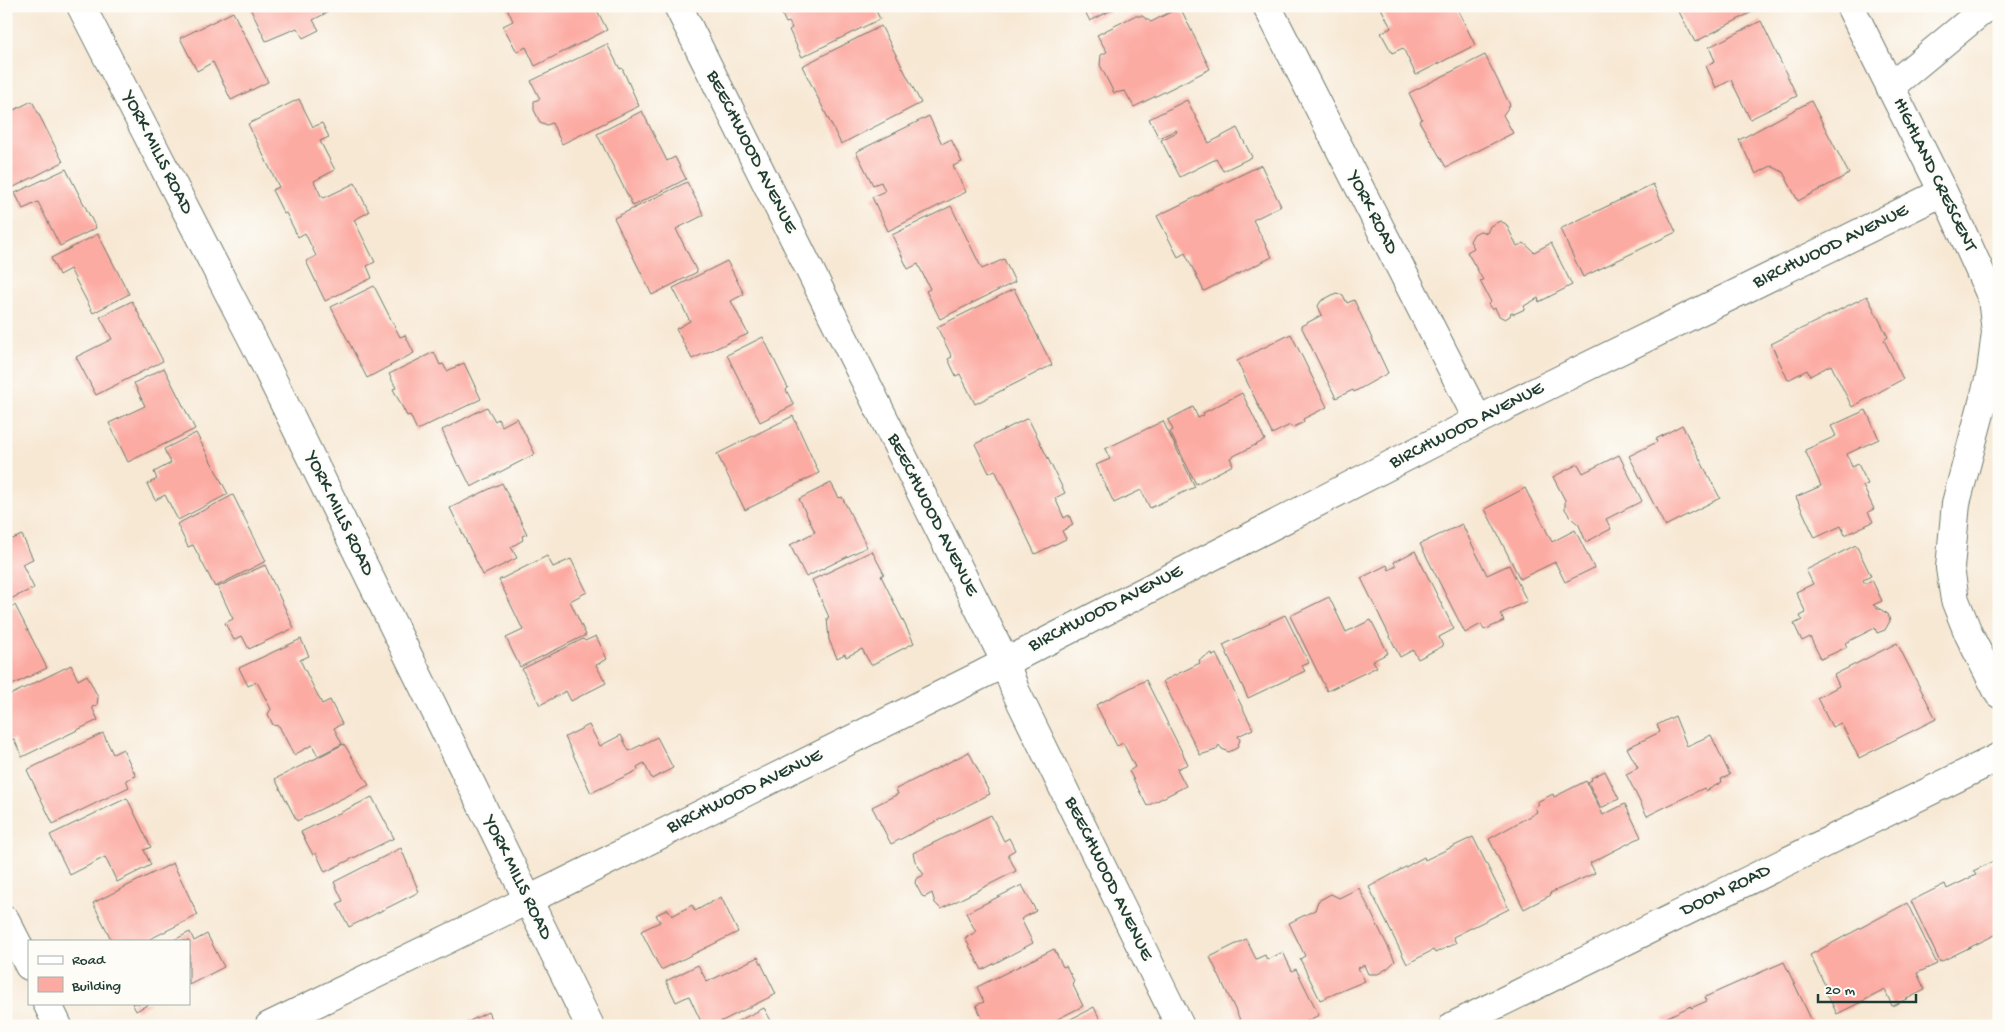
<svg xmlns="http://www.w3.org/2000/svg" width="2005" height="1032" font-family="'Gochi Hand',sans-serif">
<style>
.building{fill:#fcaba3}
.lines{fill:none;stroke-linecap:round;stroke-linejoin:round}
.street-casing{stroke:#6b796c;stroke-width:30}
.secondary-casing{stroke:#6b796c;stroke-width:30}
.street{stroke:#fff;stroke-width:28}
.secondary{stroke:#fff;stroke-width:28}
.labels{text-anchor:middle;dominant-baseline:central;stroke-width:4.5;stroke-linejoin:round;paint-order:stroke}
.street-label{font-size:19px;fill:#1f3d34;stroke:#fdfcf7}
</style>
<rect width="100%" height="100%" fill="#fdfcf7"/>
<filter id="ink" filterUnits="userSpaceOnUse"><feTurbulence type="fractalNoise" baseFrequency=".02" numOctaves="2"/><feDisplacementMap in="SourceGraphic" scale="10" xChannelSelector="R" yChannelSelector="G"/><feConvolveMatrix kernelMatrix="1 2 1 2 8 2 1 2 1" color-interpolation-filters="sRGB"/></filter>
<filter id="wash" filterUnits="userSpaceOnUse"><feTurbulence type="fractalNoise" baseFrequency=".0096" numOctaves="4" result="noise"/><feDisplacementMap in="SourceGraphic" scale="20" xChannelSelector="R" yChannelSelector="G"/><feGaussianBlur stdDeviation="1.12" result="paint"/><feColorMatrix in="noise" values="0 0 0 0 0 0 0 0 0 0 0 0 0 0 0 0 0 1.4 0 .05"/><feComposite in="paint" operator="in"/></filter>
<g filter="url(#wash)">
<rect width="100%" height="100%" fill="#f7e8d4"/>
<g id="blocks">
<g class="building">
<polygon points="253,6 325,6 328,12 313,20 319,30 303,38 297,28 266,41 250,8"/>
<polygon points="506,6 595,6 607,30 535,66 526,47 517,52 503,26 513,21"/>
<polygon points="778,6 874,6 880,19 802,57 789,30 792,28 789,22 786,23"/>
<polygon points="1082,6 1120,6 1090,21"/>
<polygon points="1380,6 1456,6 1475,45 1416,75 1403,48 1392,53 1381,33 1391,28"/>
<polygon points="1676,6 1751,6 1754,11 1695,42"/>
<polygon points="1180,7 1210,69 1134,107 1125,91 1114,93 1100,65 1101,55 1107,52 1097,35 1134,16 1142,16 1151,22"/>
<polygon points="233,12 268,82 231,100 213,62 197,71 180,38"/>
<polygon points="1761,21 1797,96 1750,119 1731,80 1716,88 1706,66 1715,61 1709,47"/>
<polygon points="881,26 921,103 841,144 802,66"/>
<polygon points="607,44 620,69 622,68 639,106 562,144 552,123 547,125 540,122 534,110 534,101 540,99 531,81"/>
<polygon points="1485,55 1510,105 1503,115 1513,133 1446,167 1419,121 1422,119 1409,93"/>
<polygon points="299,99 313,127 322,123 329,137 320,141 335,170 314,181 321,196 324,198 355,183 369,212 354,220 375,262 367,266 372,278 325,301 306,261 316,256 305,233 298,237 286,213 284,214 272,190 279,187 248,124"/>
<polygon points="1187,100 1209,143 1237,128 1252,157 1223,171 1216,159 1180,177 1161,140 1177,132 1176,130 1159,138 1149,119"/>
<polygon points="32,101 63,162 12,188 6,175 6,114"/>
<polygon points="1811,101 1849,174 1798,201 1783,172 1771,166 1756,174 1739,140"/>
<polygon points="642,111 667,161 675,157 686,179 633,206 597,134"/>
<polygon points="929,116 942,144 951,139 962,162 953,166 966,192 888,231 872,197 885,191 881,182 873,185 856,152"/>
<polygon points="1261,165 1281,206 1253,220 1272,257 1204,291 1185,253 1178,257 1157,216"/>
<polygon points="66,169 96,228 60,246 38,202 23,209 15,193"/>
<polygon points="687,182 704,215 676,229 697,272 652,295 614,218"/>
<polygon points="1653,184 1676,232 1583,277 1560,229"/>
<polygon points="951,206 982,269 1004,259 1015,282 940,319 926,291 930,289 918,264 908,269 892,235"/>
<polygon points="1500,221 1506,224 1517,246 1524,243 1534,252 1551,243 1572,285 1539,302 1538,298 1524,306 1525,309 1514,314 1511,312 1510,316 1505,319 1499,316 1495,308 1492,310 1488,304 1491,302 1480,281 1483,280 1467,252 1474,248 1470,241 1474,234 1480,231 1487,233 1490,226"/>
<polygon points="98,234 129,294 93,313 70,269 59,275 51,258"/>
<polygon points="727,261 744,294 731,301 748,334 692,359 676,329 690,321 673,288"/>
<polygon points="374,286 400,337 405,335 414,353 367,378 331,307"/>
<polygon points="1014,289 1052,365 975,404 960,374 956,376 948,359 952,357 937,327"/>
<polygon points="1336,293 1343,295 1347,303 1354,300 1388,373 1354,392 1353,390 1336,398 1301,326 1322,315 1318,306 1321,301"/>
<polygon points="1867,296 1888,337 1884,340 1903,379 1852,407 1831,365 1810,376 1807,370 1788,380 1771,344"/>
<polygon points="132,301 163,361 96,395 76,357 112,339 100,317"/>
<polygon points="1291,334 1327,407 1303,419 1304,422 1292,428 1290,425 1272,434 1237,361"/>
<polygon points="763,337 788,388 786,390 794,405 760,422 727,355"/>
<polygon points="434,352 440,365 443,364 447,371 464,363 481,399 417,430 410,415 407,416 393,389 396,388 389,374"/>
<polygon points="164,368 195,429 128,462 109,423 145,406 134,383"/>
<polygon points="1242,393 1265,440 1230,458 1233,465 1196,484 1170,432 1173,430 1168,420 1193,407 1198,418 1204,415 1203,413"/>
<polygon points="487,407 495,421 498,419 502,426 517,418 535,454 471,487 460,465 458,466 442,430"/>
<polygon points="1866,410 1879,439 1847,454 1852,467 1858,464 1868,484 1863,486 1874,509 1868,512 1873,522 1845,535 1841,526 1815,538 1796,497 1821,486 1805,450 1836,436 1831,426"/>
<polygon points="793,416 819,473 745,510 717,454"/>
<polygon points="1028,418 1065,493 1055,498 1064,518 1069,515 1073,525 1062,531 1066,539 1035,554 995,470 989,473 975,444"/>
<polygon points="1163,421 1195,487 1150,508 1141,490 1114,503 1096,465 1110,459 1105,449"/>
<polygon points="1682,425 1720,498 1665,526 1629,456 1657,442 1656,439"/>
<polygon points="196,433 228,494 178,520 165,495 155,500 147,484 157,479 154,472 171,463 164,449"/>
<polygon points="1619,455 1642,501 1606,519 1611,529 1586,542 1579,525 1571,518 1565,509 1565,500 1553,477 1578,464 1583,473"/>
<polygon points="502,483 527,534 522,536 523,540 511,547 517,558 483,575 450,508"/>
<polygon points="831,483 839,498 842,497 867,547 806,577 790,545 815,532 799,499"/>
<polygon points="1525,488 1552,542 1575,530 1594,568 1565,582 1555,562 1520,579 1485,509"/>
<polygon points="233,495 266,561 215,587 193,545 188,547 177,524"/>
<polygon points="1462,524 1487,575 1509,565 1527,601 1500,614 1504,621 1484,630 1481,624 1465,633 1420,544"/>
<polygon points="6,531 10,540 22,535 33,559 22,564 34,588 6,601"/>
<polygon points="1856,545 1871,576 1863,580 1865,584 1872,580 1882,601 1873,605 1888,614 1890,621 1885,630 1877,633 1875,628 1845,643 1847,647 1821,659 1810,637 1802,641 1794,624 1802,620 1800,616 1806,613 1796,592 1813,584 1806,570"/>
<polygon points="872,551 884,574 881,576 914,643 871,665 862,649 846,657 845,654 837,658 829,640 827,618 829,617 812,580"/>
<polygon points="1415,551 1454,629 1439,637 1443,646 1418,659 1413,650 1400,657 1361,578 1387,565 1389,570 1396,566 1394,562"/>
<polygon points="547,556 553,567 571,559 587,592 570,601 586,635 520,667 506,638 523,630 499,580"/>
<polygon points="265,565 294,628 249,649 242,636 234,640 225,623 233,619 218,587"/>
<polygon points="1329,597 1346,632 1371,620 1388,653 1373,661 1377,667 1327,691 1290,616"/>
<polygon points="15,605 47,668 6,688 6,609"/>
<polygon points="1285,615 1309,663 1302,666 1305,671 1248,698 1223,645"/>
<polygon points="596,636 607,659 596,665 606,683 571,701 566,691 540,705 522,669 583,639 585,641"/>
<polygon points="301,639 309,656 300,660 322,704 330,700 342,724 334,728 342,744 318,756 312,745 294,755 279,726 273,725 268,714 271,709 257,682 248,686 239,668"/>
<polygon points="1897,643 1936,719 1859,758 1841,723 1832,727 1817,698 1839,686 1834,675"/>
<polygon points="1212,653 1213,656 1216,654 1253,729 1238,736 1240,740 1237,748 1229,752 1222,749 1219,745 1216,750 1200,755 1163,681 1200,663 1199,660"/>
<polygon points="71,665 78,680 87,675 98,697 97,705 92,707 98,720 22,757 14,739 10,740 6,734 6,697"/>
<polygon points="1146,680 1188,764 1177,769 1186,786 1147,806 1129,771 1135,767 1123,743 1117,746 1096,705"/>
<polygon points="1675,716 1687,746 1711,735 1730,775 1721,779 1722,782 1706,791 1704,788 1647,816 1626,774 1638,768 1627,748 1660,732 1657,725"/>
<polygon points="589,725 600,746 621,735 629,751 657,737 673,768 652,779 644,763 637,767 638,770 591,793 565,737"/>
<polygon points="103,733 113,754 123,749 136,776 126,780 129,787 53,824 27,770"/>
<polygon points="344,744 369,785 297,821 275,779"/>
<polygon points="969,752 990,794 891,844 872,807 898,794 896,789"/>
<polygon points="1605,771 1619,799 1601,808 1588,782 1592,780 1591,778"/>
<polygon points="1586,781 1603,815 1625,804 1641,837 1590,863 1595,873 1550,893 1551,895 1524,909 1489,839 1537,812 1535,807 1539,804 1537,802 1553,794 1554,797"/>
<polygon points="372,797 394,838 325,872 316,853 313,855 301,832"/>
<polygon points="127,798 151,847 144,850 151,865 117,882 105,857 70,875 50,835"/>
<polygon points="991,815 1004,841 1009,838 1015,850 1008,854 1016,871 941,909 935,903 932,893 925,897 922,896 915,883 916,879 924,875 915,861 913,853"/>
<polygon points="1473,837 1509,909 1453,937 1456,943 1435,953 1433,950 1407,964 1369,887 1424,857 1425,860"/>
<polygon points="401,848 419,892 349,927 337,904 343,901 334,882"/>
<polygon points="1999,859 1999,933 1940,962 1911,901 1945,884 1947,889 1976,875 1973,871"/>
<polygon points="173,863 198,915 146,941 112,941 93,903"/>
<polygon points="1022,885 1036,911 1021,919 1033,943 982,970 965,938 976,932 966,913"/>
<polygon points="1359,888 1395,961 1388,968 1378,974 1368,974 1364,965 1358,968 1365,981 1320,1000 1300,959 1305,956 1289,923 1315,910 1318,901 1331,894 1339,898"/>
<polygon points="721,897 738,932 661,970 641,931 660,922 656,915 668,909 672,916 692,905 695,911"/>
<polygon points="1907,903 1937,964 1917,973 1925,990 1892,1006 1885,990 1837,1014 1827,994 1829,993 1810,955"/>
<polygon points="190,932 194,941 207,934 224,967 189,985 189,941 172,941"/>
<polygon points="1246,939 1256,959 1265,955 1267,960 1283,952 1292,971 1296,969 1319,1015 1297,1026 1243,1026 1210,957"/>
<polygon points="1054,949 1063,967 1066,966 1074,981 1072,983 1083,1006 1046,1025 1045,1023 1039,1026 986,1026 976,1005 984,1002 977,987"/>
<polygon points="758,957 776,994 712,1026 703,1026 689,996 676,1002 666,981 698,965 707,982"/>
<polygon points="1784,962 1812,1021 1804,1026 1667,1026 1663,1019 1691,1006 1691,1008 1707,1001 1705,997"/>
<polygon points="132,1003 151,1003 136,1011"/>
<polygon points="1094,1007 1103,1026 1064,1026 1063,1023"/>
<polygon points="764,1008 774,1026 728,1026"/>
<polygon points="488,1012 494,1026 460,1026"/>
</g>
</g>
</g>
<g filter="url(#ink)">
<use href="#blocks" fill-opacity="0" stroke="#6b796c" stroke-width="1"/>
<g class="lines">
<defs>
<g id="street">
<polyline points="678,6 1005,661 1015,690 1180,1026"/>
<polyline points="1267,6 1478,420"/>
<polyline points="1850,6 1954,214 1992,298 1996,332 1991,372 1956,503 1950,568 1955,600 1969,635 1999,694"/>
<polyline points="1890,87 1988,6"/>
<polyline points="6,921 29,966"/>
<polyline points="47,1003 58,1026"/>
<polyline points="269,1026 565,882 981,675 1478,420 1943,192"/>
<polyline points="1453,1026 1999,757"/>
</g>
<polyline id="secondary" points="81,6 257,348 590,1026"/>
</defs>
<use href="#street" class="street-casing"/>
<use href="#secondary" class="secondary-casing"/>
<use href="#street" class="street"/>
<use href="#secondary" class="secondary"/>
</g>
</g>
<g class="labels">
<g class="street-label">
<text transform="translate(751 152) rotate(63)">BEECHWOOD AVENUE</text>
<text transform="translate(157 153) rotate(63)">YORK MILLS ROAD</text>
<text transform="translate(1934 175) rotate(64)">HIGHLAND CRESCENT</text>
<text transform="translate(1372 213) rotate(63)">YORK ROAD</text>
<text transform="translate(1831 247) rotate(-26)">BIRCHWOOD AVENUE</text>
<text transform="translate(1467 426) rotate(-27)">BIRCHWOOD AVENUE</text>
<text transform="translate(339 514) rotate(64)">YORK MILLS ROAD</text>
<text transform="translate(932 515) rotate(63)">BEECHWOOD AVENUE</text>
<text transform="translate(1106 609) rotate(-27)">BIRCHWOOD AVENUE</text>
<text transform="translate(745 792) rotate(-26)">BIRCHWOOD AVENUE</text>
<text transform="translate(517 878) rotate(64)">YORK MILLS ROAD</text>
<text transform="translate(1108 879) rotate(64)">BEECHWOOD AVENUE</text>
<text transform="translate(1726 891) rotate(-26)">DOON ROAD</text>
</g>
</g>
<rect width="2005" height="1032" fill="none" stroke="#fdfcf7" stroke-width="25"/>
<rect x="28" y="940" width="162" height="65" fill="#fdfcf7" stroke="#a4b0a9"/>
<rect x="38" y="956" width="25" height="8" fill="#ffffff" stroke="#a4b0a9"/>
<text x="72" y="964" font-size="15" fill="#1f3d34">Road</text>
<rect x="38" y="977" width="25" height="15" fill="#fcaba3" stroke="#a4b0a9"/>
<text x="72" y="990" font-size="15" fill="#1f3d34">Building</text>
<path d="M1818 994v8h98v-8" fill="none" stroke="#1f3d34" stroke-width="2.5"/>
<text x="1825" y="994" font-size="15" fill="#1f3d34" stroke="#fdfcf7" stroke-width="4" paint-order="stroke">20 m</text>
</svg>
